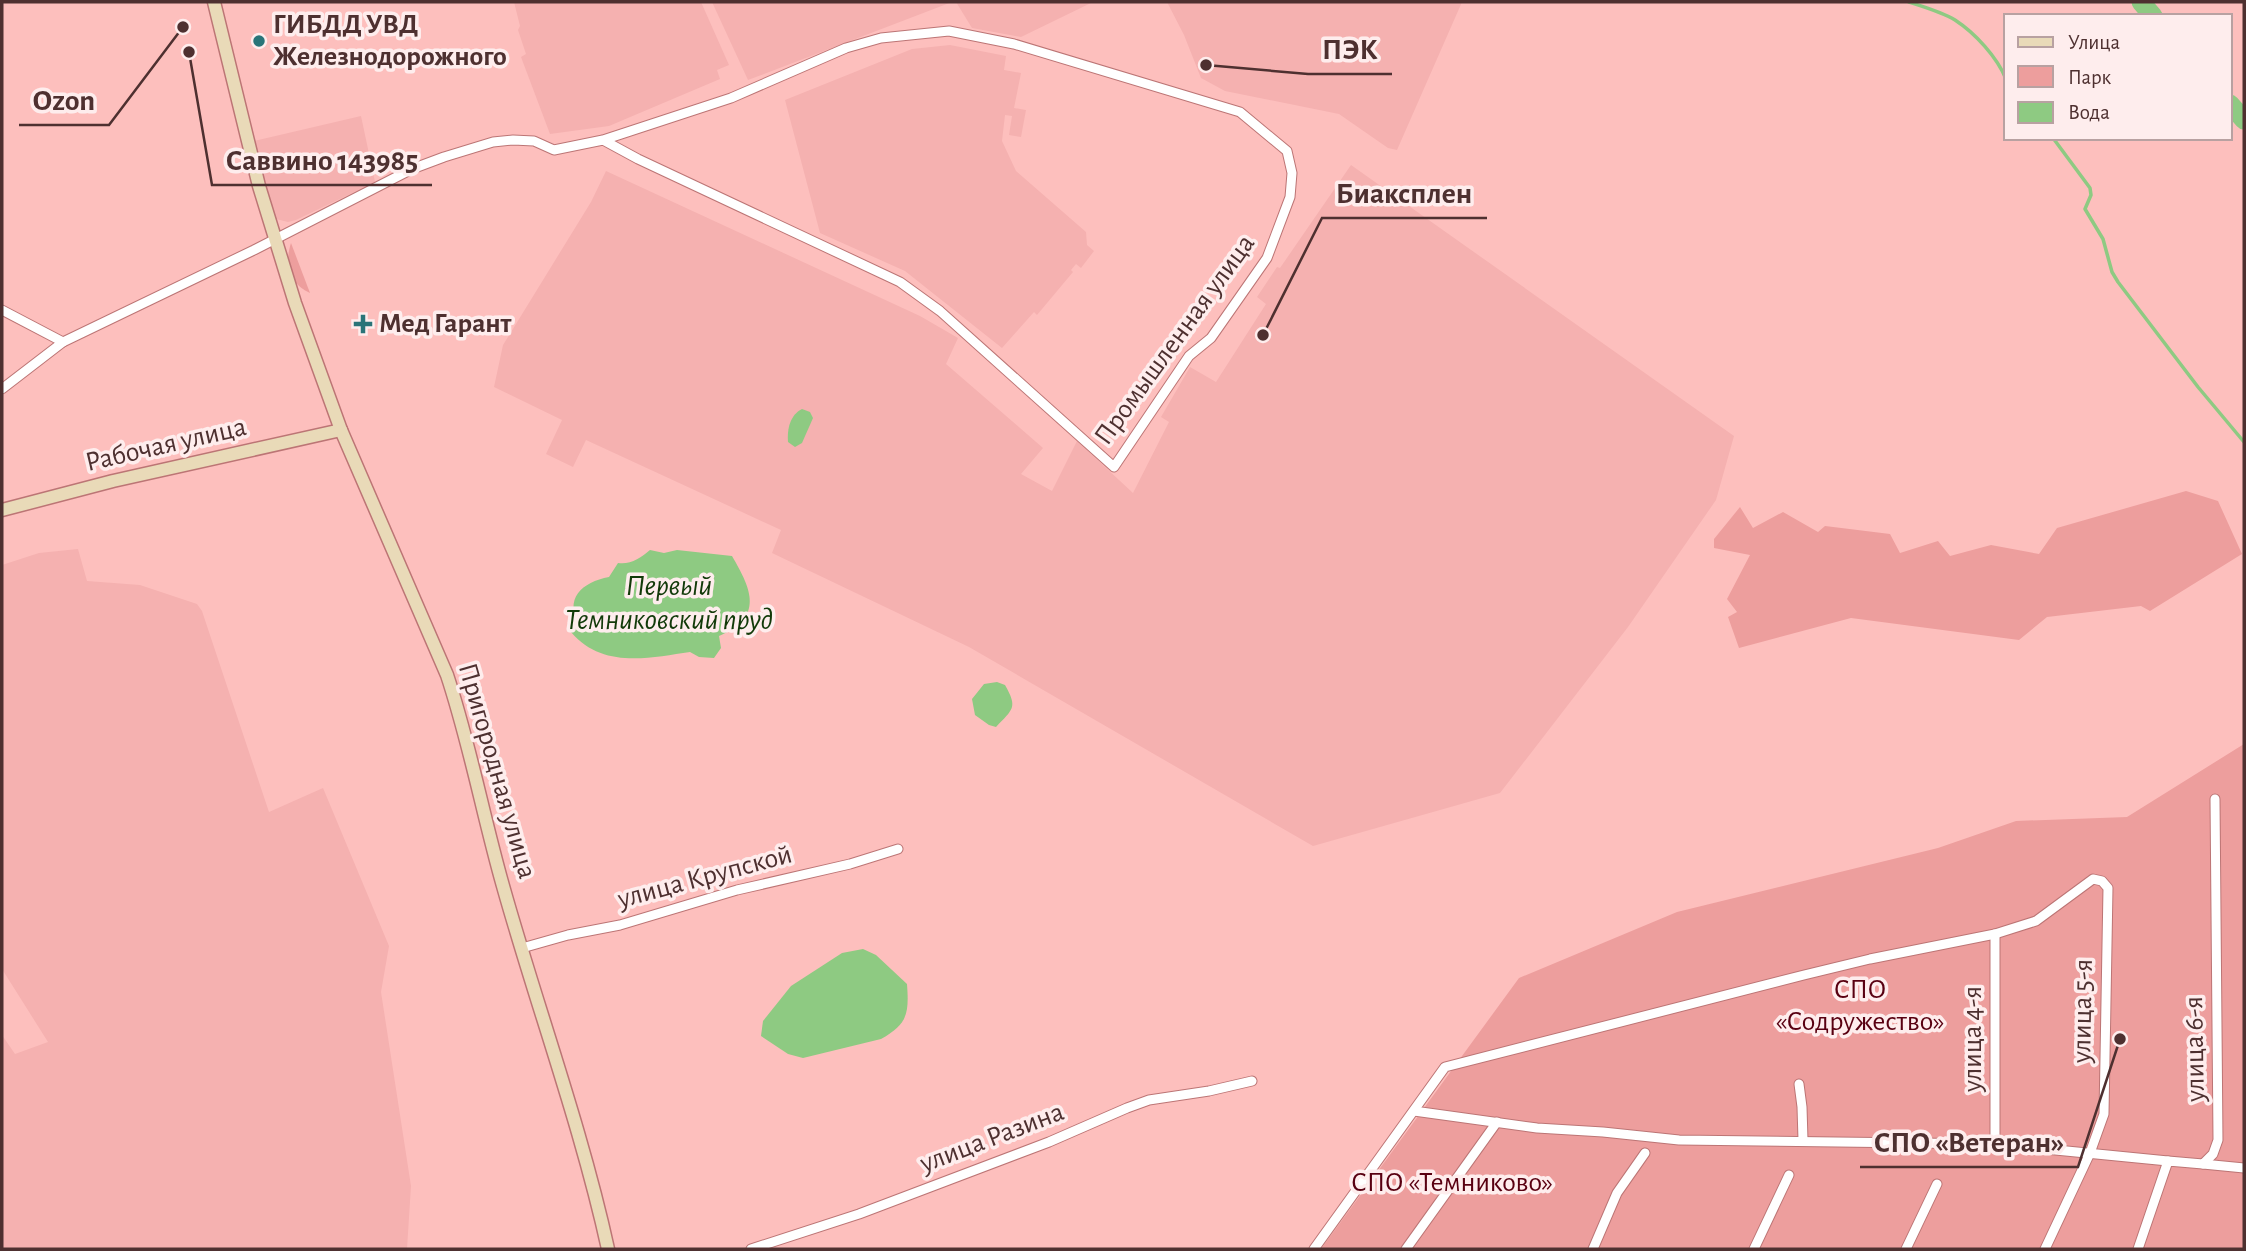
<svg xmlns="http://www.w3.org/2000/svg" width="2246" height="1251" font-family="'Alegreya Sans',sans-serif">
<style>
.built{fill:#f5b1b0}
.green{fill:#ed9e9d}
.water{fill:#8eca82}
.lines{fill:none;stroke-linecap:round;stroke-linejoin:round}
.stream{stroke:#8eca82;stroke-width:3.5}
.river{stroke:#8eca82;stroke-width:19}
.street-casing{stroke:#bc7575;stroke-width:11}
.secondary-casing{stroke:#bc7575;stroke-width:15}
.street{stroke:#fff;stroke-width:9}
.secondary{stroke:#e9dab8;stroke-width:12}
.poi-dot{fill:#2a7478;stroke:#feeded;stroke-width:2.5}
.labels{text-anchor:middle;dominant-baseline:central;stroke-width:7;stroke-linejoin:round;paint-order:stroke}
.poi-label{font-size:28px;font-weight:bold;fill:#4e3030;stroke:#feeded;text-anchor:start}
.street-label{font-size:28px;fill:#4e3030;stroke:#feeded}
.park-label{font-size:28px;fill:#590011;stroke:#feeded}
.water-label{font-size:30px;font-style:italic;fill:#123a09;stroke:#feeded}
.leader{fill:none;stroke:#4e3030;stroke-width:2.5}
.callout-dot{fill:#4e3030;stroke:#feeded;stroke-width:2.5}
.callout-label{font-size:30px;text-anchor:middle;font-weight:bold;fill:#4e3030;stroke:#feeded;stroke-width:7;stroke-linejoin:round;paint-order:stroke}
</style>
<rect width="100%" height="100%" fill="#fdbfbd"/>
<g class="built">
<polygon points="514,2 701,2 729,65 717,70 720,79 609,126 550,134 521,57 526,54 518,30 520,26"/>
<polygon points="712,2 952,2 748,80"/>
<polygon points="956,2 1093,2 1021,37 972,28"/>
<polygon points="1167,2 1462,2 1397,150 1388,148 1339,114 1225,91 1201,78 1184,35"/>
<polygon points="950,45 1006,56 1004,70 1021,73 1014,108 1026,110 1021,137 1009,135 1012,116 1005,115 1002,141 1016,171 1086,232 1087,245 1094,251 1081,268 1076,264 1071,270 1073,272 1037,315 1034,312 1002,348 905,271 820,233 785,100 912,49"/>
<polygon points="361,116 375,182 296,220 288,222 276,219 272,213 254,141"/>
<polygon points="1351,165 1734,436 1716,500 1628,627 1500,793 1313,846 969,647 772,553 781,530 586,440 573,467 546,454 562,420 494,387 503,345 591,202 606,171 920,316 958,338 946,364 1043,448 1021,474 1052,491 1077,441 1133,493 1169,422 1161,417 1190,367 1216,382 1266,304 1257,297 1277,267 1280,268"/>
<polygon points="78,549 87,581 140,585 197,604 202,611 269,812 323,788 389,946 381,992 411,1186 407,1249 2,1249 2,1035 15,1054 48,1042 2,969 2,565 39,553"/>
</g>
<g class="green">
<path d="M291,243L310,293C289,283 284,265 291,243Z"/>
<polygon points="2186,491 2218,501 2242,554 2150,611 2141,606 2047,617 2019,640 1851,618 1739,648 1728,617 1737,612 1727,599 1750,555 1714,548 1714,539 1740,507 1753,528 1783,512 1818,532 1825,526 1890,534 1900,553 1938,541 1950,556 1991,545 2039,554 2057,528"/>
<polygon points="2244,744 2244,1249 1321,1249 1519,978 1677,912 1938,848 2016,821 2127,817"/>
</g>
<g class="water">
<path d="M802,409L810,412L813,418L802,443L795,447L788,442C787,429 790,415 802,409Z"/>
<path d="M650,550L664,553L677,550L732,556C752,590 764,617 719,636L721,648L714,658L699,657L690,652C649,658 602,669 571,632L580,626C563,599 582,582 609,577L618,563C630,565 641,558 650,550Z"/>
<path d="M997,682L1005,685C1018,708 1013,709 996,727L989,725L975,715L972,699L984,684Z"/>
<path d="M863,949L876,955L907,984C909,1013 908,1024 881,1039L803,1058L788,1054L761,1036L763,1021L791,986L842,953Z"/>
</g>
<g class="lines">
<g class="stream">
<path d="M1909,2C1924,7 1942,12 1955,20C1975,33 1997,57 2006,79"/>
<polyline points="2053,138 2090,188 2091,195 2085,209 2103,239 2112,272 2118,282 2198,387 2244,442"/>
</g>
<g class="river">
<polyline points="2141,2 2153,16"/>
<polyline points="2230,104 2244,120"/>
</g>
<defs>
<g id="street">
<polyline points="2,310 63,342 254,250 412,169 444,157 493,142 513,140 534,141 554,150 603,140 731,98 846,48 881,38 949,31 1014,44 1240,112 1287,151 1292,173 1290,197 1267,258 1211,338 1189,356 1114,467 940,311 900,282 638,159 603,140"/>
<polyline points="2,389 63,342"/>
<polyline points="1995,934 1995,1144"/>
<polyline points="522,948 568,935 620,925 737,890 850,864 898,849"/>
<polyline points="1799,1084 1802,1107 1803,1140"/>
<polyline points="1414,1111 1537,1128 1603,1132 1679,1140 1995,1144 2168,1161"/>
<polyline points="2203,1164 2244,1168"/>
<polyline points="751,1249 859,1214 1049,1142 1127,1108 1149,1100 1209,1091 1252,1081"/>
<polyline points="1314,1249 1445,1067 1804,975 1870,959 1995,934 2036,921 2093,879 2102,881 2108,888 2104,1114 2090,1153 2045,1249"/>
<polyline points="1406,1249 1497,1122"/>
<polyline points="1593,1249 1617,1193 1645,1153"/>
<polyline points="1754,1249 1789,1175"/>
<polyline points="1906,1249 1937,1184"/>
<polyline points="2138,1249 2168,1161 2203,1164 2213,1154 2218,1140 2215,799"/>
</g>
<g id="secondary">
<path d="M214,2L259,186L295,303L341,430L447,675C470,744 483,816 503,886C537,1007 581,1126 608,1249"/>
<polyline points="2,510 113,481 341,430"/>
</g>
</defs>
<use href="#street" class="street-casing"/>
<use href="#secondary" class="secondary-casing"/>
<use href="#street" class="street"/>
<use href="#secondary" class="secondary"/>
</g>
<g class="poi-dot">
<circle cx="259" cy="41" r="7"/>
<path d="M359.5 313.5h7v7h7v7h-7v7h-7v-7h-7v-7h7z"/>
</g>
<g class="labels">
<g class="poi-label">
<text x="273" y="25">ГИБДД УВД<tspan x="273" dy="32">Железнодорожного</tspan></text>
<text x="379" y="324">Мед Гарант</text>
</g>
<g class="street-label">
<text transform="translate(1175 340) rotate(-54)">Промышленная улица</text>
<text transform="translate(166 445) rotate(-13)">Рабочая улица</text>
<text transform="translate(497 771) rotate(74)">Пригородная улица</text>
<text transform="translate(705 877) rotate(-15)">улица Крупской</text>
<text transform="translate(2083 1011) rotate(-89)">улица 5-я</text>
<text transform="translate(1973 1039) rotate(-90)">улица 4-я</text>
<text transform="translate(2195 1049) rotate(-91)">улица 6-я</text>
<text transform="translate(992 1138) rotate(-21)">улица Разина</text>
</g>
<g class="park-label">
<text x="1860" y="990">СПО<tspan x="1860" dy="32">«Содружество»</tspan></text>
<text x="1452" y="1183">СПО «Темниково»</text>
</g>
<g class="water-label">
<text x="669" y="586">Первый<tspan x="669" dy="34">Темниковский пруд</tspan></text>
</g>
</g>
<path class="leader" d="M1206 65L1308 74H1392M183 27L109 125H19M189 52L212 185H432M1263 335L1322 218H1487M2120 1039L2078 1167H1860"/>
<g class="callout-dot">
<circle cx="1206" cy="65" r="7"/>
<circle cx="183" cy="27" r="7"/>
<circle cx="189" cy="52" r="7"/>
<circle cx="1263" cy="335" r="7"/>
<circle cx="2120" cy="1039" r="7"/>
</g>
<g class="callout-label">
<text x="1350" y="59">ПЭК</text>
<text x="64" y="110">Ozon</text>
<text x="322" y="170">Саввино 143985</text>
<text x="1404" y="203">Биаксплен</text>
<text x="1969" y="1152">СПО «Ветеран»</text>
</g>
<rect width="2246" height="1251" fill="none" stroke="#4e3030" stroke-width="7"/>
<rect x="2004" y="14" width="228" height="126" fill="#feeded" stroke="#b8a1a1" stroke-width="2"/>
<rect x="2018" y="37" width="35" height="10" fill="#e9dab8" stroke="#b8a1a1" stroke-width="2"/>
<text x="2068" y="49" font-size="21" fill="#4e3030">Улица</text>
<rect x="2018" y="66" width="35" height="21" fill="#ed9e9d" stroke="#b8a1a1" stroke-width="2"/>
<text x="2068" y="84" font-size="21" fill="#4e3030">Парк</text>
<rect x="2018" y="102" width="35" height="21" fill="#8eca82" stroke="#b8a1a1" stroke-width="2"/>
<text x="2068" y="119" font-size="21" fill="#4e3030">Вода</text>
</svg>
